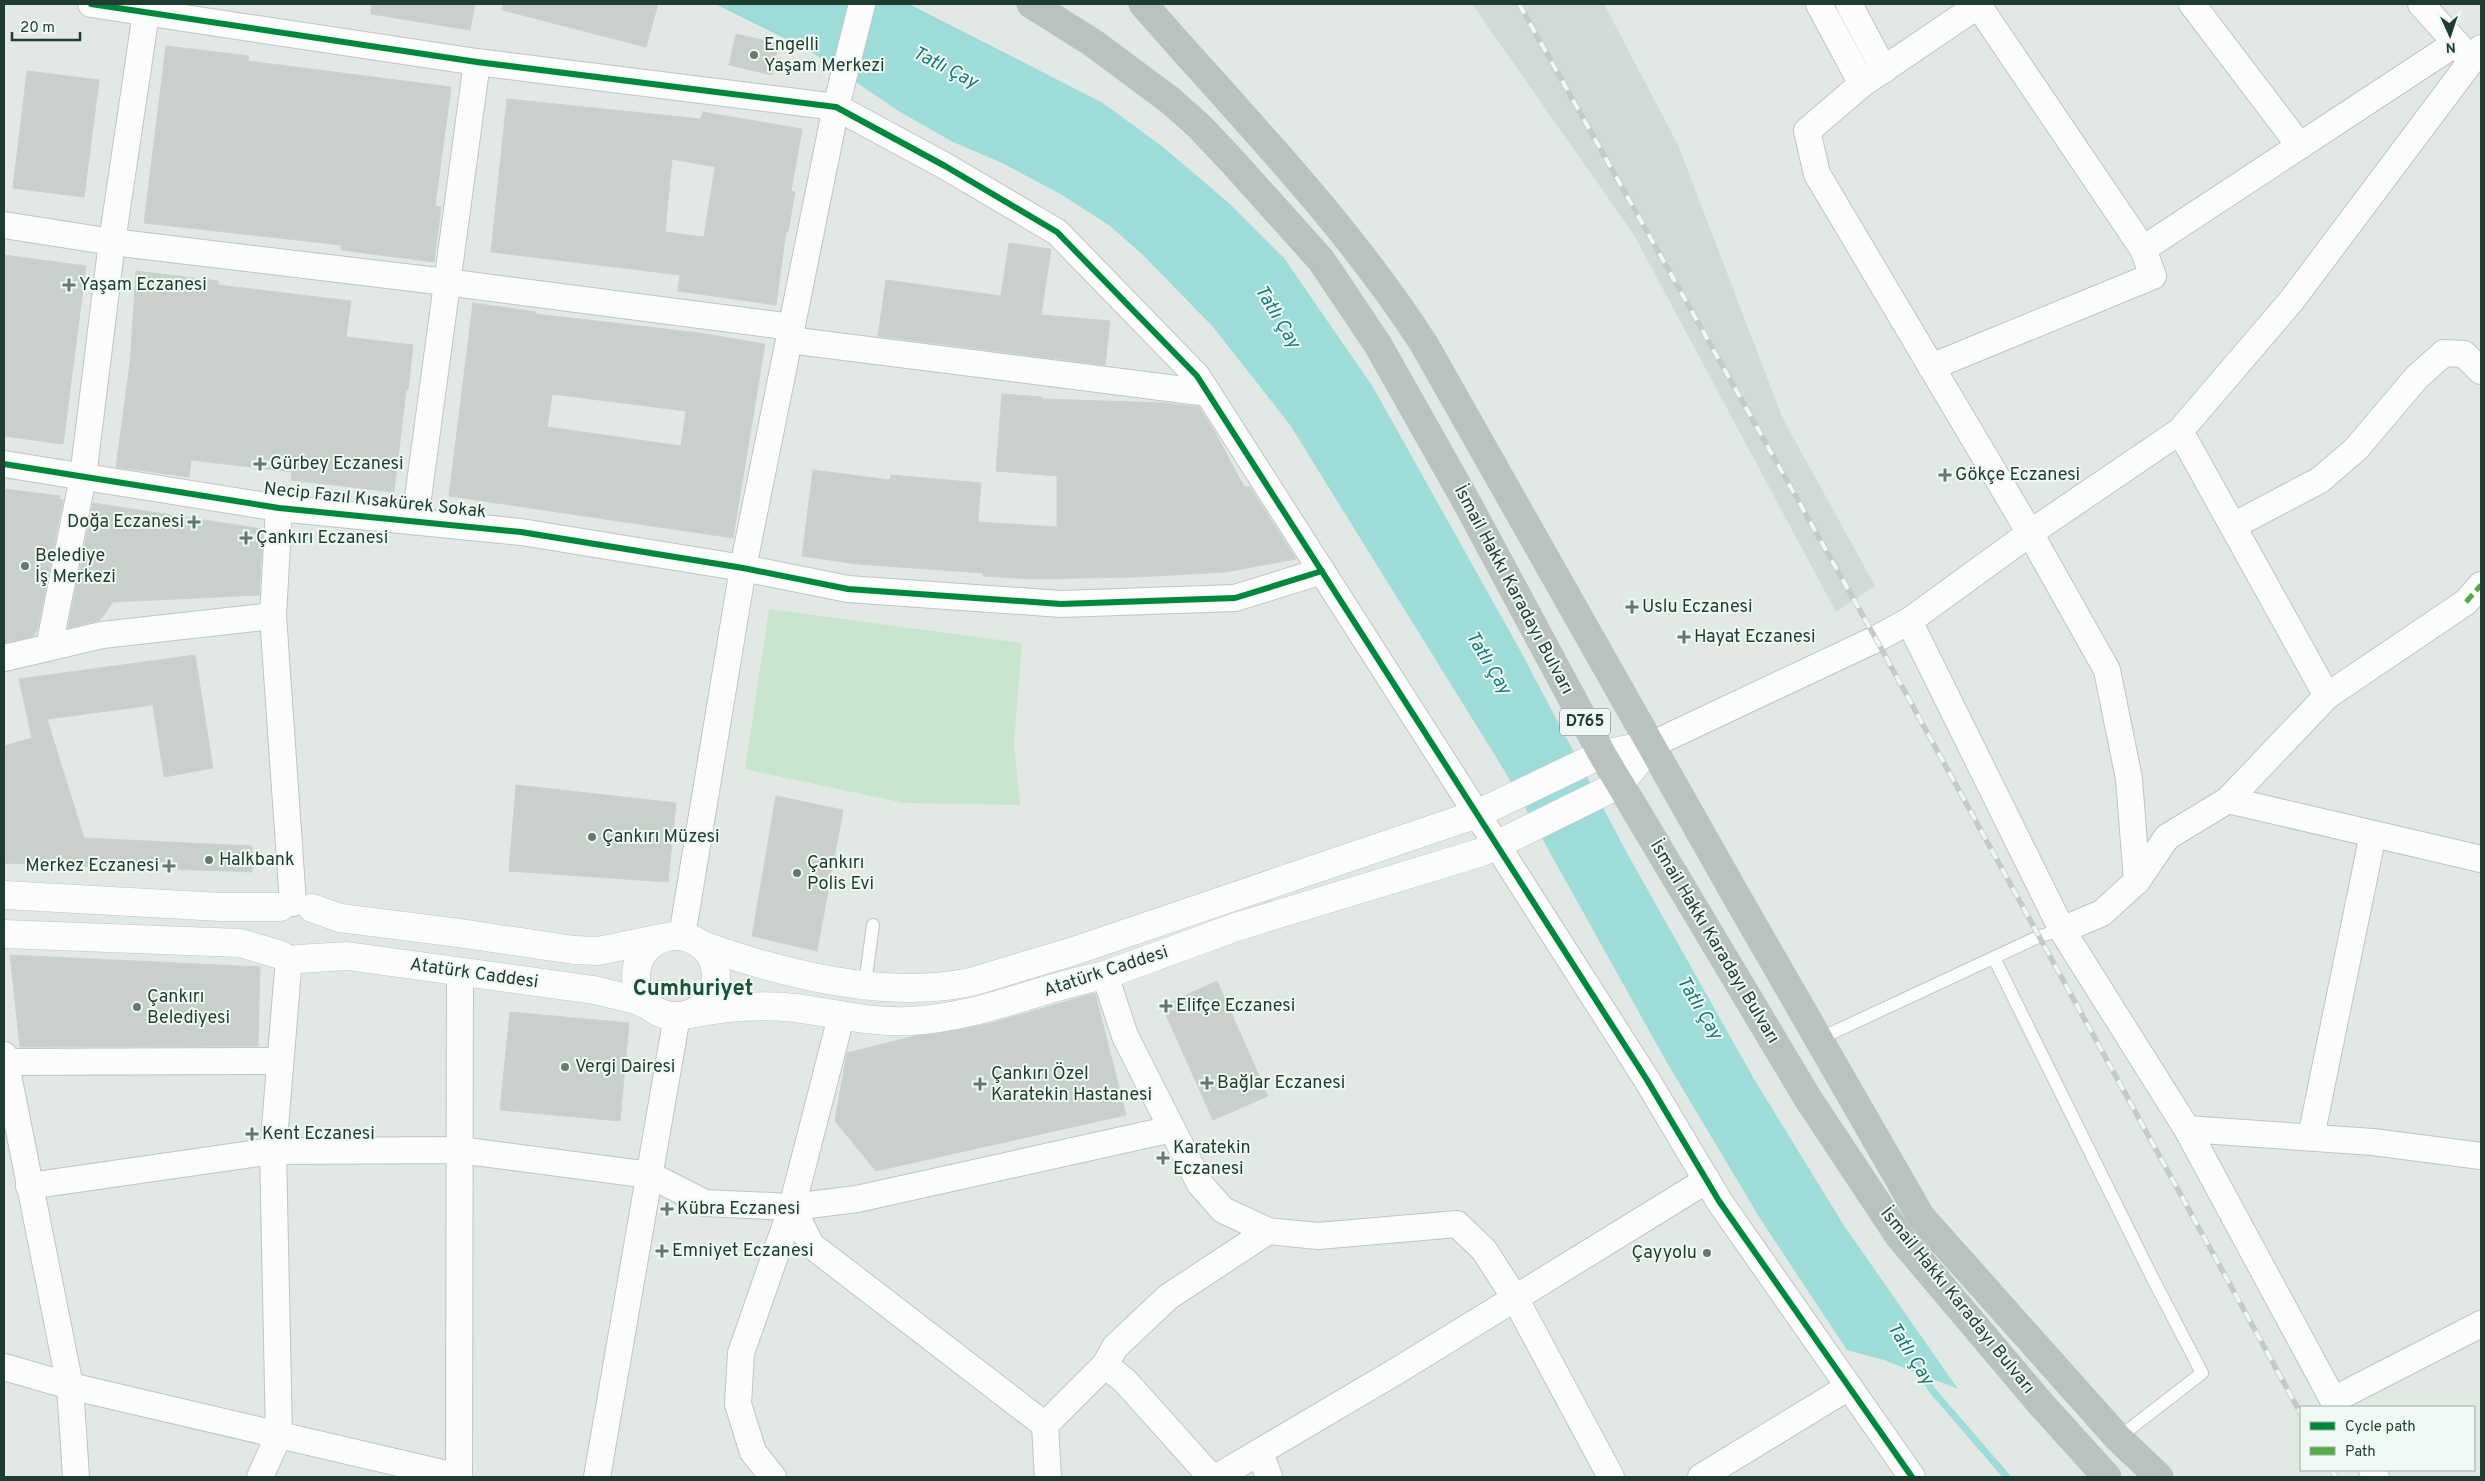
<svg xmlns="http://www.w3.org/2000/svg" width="2485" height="1481" font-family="Overpass,sans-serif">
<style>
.built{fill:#cfdbd4}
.green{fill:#c9e4cd}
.water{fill:#9edcda}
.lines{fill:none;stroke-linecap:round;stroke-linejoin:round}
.stream{stroke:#9edcda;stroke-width:7}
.building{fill:#c9d0cc;stroke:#cbd2ce;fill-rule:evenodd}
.lane-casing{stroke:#bfc6c2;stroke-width:14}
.street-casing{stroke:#bfc6c2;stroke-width:28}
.secondary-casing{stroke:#bbc5c0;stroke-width:29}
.highway-casing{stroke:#bbc5c0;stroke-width:29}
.lane{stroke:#fbfcfb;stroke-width:12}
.street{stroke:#fbfcfb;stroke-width:26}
.secondary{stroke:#fbfcfb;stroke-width:28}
.highway{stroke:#b9c2bf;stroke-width:28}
.rail-casing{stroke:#c5cac8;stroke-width:5.5}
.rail{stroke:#eff8f2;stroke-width:4;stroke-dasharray:11;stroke-linecap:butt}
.quiet{stroke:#52ad45;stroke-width:5;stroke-dasharray:10 5;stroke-linecap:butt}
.cycleway-casing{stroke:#eff8f2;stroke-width:9}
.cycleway{stroke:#00873e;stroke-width:6}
.poi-dot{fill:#63796f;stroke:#eff8f2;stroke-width:2}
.labels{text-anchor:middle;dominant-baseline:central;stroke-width:4;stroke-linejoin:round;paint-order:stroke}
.shield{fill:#eff8f2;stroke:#5d756a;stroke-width:1}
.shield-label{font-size:16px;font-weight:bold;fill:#1e3d30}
.poi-label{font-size:18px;fill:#1e3d30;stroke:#eff8f2;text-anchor:start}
.street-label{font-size:18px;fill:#1e3d30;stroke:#eff8f2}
.water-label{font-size:19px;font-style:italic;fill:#137a79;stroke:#eff8f2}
.district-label{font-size:22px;font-weight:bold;fill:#18513a;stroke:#eff8f2}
</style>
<rect width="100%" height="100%" fill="#e2e9e5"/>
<polygon class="built" points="1472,4 1604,4 1678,145 1783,419 1875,586 1836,612 1634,235"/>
<polygon class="green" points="769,609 1022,643 1014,744 1020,805 904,803 745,769"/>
<polygon class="water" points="715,4 909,4 1103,103 1163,147 1230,204 1284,258 1373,387 1520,650 1627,853 1754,1079 1843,1224 1958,1389 1884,1360 1847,1350 1761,1220 1666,1061 1504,770 1290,425 1213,327 1143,255 1110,226 1062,195 1002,163 953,142 900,112 810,51"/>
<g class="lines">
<polyline class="stream" points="1919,1369 1932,1390 2007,1477"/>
</g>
<g class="building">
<polygon points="372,4 475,4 470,30 371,14"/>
<polygon points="503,4 658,4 646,47 502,10"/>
<polygon points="736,34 779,44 772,75 729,65"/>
<polygon points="166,46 249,56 248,61 451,87 435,206 441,207 434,262 341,250 341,245 144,223"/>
<polygon points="27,71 99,80 84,197 13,188"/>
<path d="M507,99L701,119L703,112L802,129L791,191L795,192L788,232H786L776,305L678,291L680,275L491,252ZM672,159L715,167L704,237L665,232Z"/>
<polygon points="1009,243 1051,249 1041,315 1110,321 1105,365 878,336 886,280 1001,296"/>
<polygon points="4,255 86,266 63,444 4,436"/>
<polygon points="136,271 218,281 218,285 351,301 346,337 413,345 408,390 406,390 394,492 291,480 292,472 191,460 189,477 116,467 130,364"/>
<path d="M473,303L536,312V314L699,333L765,344L733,538L449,496ZM552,394L686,411L681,446L547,427Z"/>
<polygon points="1002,394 1042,397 1042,399 1165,403 1199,407 1216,434 1244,487 1250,487 1296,559 1225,572 1135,577 1030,579 983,576 983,573 858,564 802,556 813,470 890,480 891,475 981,483 978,522 1057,527 1057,476 996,471"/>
<polygon points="4,489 60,496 59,499 63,500 38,627 34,636 4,643"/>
<polygon points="93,503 263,529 259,595 113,602 100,620 68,628"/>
<polygon points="195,655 213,768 164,777 153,705 47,719 84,838 252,846 252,872 4,863 4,746 32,738 19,679"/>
<polygon points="516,785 676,803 668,882 509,871"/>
<polygon points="776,796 843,810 817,951 752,936"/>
<polygon points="10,955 260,967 258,1046 20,1047"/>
<polygon points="1217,981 1268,1096 1213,1120 1162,1006"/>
<polygon points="1095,993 1126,1115 876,1171 835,1121 847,1053 915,1036 988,1024"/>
<polygon points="510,1012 629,1023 620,1121 500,1110"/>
</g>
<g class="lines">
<defs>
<g id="lane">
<polyline points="1994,958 2153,1279 2202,1373 2118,1438"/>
<polyline points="865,984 873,925"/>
<polyline points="1819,1039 2040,936 2062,930"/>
</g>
<g id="street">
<polyline points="91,4 477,62 836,107 945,166 1057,232 1197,376 1647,1080 1719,1201 1912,1477"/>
<polyline points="1819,4 1862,84"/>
<polyline points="1849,4 1884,70"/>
<polyline points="1980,4 1862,84 1807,131 1817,174 2030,533 2107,670 2129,779 2137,881"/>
<polyline points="2192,4 2300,146"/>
<polyline points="2421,4 2466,54"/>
<polyline points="4,225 112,242 446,282 792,327"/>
<polyline points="2143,249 2456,43"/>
<polyline points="789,340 1208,393"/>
<polyline points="1931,367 2153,276 2143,249 1978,5"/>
<polyline points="2180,431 2327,696"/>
<polyline points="4,464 279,508 521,532 743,568 848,589 1061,604 1235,598 1322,571"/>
<polyline points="279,508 273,616 293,903"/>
<polyline points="415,520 477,62"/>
<polyline points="2233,526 2320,480 2356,449 2417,377 2444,353 2464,354 2481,371"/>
<polyline points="1909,621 2062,930 2187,1129 2337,1407"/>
<polyline points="49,647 83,477 112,242 146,13"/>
<polyline points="4,658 102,635 273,616"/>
<polyline points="1651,745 1876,639 1909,621 2030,533 2180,431 2292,300 2481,48"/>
<polyline points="2228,800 2327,696 2466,602 2481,585"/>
<polyline points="2062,930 2102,913 2137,881 2167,837 2228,800 2481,859"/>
<polyline points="682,936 743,568 836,107 862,4"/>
<polyline points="1105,975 1125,1036 1200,1184 1223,1210 1268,1231 1318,1236 1457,1224 1484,1250 1515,1298 1611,1477"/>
<polyline points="4,1055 70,1386 76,1477"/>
<polyline points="5,1062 279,1061"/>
<polyline points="2187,1129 2373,1142 2481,1156"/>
<polyline points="2311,1137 2373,834"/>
<polyline points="29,1186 273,1151 459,1150 650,1175 705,1203 792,1207 857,1199 1172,1129"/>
<polyline points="792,1207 841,1017"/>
<polyline points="1105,1365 1125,1381 1211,1477"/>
<polyline points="4,1367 70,1386 459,1477"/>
<polyline points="2333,1400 2481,1324"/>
<polyline points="1260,1452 1269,1477"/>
<polyline points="2372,1470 2376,1477"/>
<polyline points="260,1477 279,1435 273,1151 289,958"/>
<polyline points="459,1477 460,973"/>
<polyline points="597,1477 677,1016"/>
<polyline points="773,1477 753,1452 738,1404 741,1353 792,1207 811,1245 1045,1425"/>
<polyline points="1048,1477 1045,1425 1105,1365 1115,1347 1168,1297 1268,1231"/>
<polyline points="1217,1477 1400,1369 1707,1180"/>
<polyline points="1701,1477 1847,1388"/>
</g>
<g id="secondary">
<polyline points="4,895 221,907 280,907"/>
<polyline points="312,908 340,918 459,933 574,950 598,951 662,938"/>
<polyline points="4,934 240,943 281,955"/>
<circle cx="676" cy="976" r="40"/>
<path d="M702,945C783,974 885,1000 971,982L1074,951L1477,814L1602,754L1651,745"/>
<polyline points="298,959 347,956 594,990 636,1000 649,1006"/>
<path d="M690,1014C726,1007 759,1004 796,1008C834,1013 870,1023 909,1021C978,1018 1039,988 1105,975L1236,927L1482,852L1620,784L1651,745"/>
</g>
<g id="highway">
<polyline points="1031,4 1093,43 1171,101 1199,126 1233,162 1321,260 1378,345 1466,501 1602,754 1807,1097 1899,1236 2040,1403 2107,1477"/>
<path d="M1143,4C1240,115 1344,220 1424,344L1738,899L1921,1217L2118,1438L2159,1477"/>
</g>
</defs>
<use href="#lane" class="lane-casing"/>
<use href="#street" class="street-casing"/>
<use href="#secondary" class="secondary-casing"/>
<use href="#highway" class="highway-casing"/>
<use href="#lane" class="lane"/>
<use href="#street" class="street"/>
<use href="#secondary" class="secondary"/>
<use href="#highway" class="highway"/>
<defs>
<g id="rail">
<polyline points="1519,4 1876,639 2301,1414"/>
<polyline points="2332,1470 2336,1477"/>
</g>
</defs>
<use href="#rail" class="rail-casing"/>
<use href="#rail" class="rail"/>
<polyline class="quiet" points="2466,602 2481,585"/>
<defs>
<g id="cycleway">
<polyline points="91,4 477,62 836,107 945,166 1057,232 1197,376 1647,1080 1719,1201 1912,1477"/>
<polyline points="4,464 279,508 521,532 743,568 848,589 1061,604 1235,598 1322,571"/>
</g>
</defs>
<use href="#cycleway" class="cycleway-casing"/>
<use href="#cycleway" class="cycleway"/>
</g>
<g class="poi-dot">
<circle cx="754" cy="55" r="5"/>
<path d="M66.5 277.5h5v5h5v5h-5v5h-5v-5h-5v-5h5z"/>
<path d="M257.5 456.5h5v5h5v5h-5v5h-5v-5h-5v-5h5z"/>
<path d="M1942.5 467.5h5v5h5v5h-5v5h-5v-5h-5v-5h5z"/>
<path d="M191.5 514.5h5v5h5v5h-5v5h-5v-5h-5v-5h5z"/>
<path d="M243.5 530.5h5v5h5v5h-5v5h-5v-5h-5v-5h5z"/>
<circle cx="25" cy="566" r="5"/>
<path d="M1629.5 599.5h5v5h5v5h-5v5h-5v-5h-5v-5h5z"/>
<path d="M1681.5 629.5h5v5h5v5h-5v5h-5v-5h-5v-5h5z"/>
<circle cx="592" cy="837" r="5"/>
<circle cx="209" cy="860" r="5"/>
<path d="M166.5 858.5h5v5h5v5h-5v5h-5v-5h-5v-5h5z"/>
<circle cx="797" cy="873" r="5"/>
<path d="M1163.5 998.5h5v5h5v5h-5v5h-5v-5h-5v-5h5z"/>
<circle cx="137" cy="1007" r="5"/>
<circle cx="565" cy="1067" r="5"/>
<path d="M1204.5 1075.5h5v5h5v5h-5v5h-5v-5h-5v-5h5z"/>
<path d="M977.5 1076.5h5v5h5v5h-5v5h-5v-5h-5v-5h5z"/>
<path d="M249.5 1126.5h5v5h5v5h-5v5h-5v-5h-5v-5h5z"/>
<path d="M1160.5 1150.5h5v5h5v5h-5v5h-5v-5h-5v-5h5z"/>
<path d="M664.5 1201.5h5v5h5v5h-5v5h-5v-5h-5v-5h5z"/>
<path d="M659.5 1243.5h5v5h5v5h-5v5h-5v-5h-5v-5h5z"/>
<circle cx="1707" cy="1253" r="5"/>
</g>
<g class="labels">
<rect class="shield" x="1560" y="708.5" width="50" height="27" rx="4"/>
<g class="shield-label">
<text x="1585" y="722">D765</text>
</g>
<g class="poi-label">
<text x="764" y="45">Engelli<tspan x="764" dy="21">Yaşam Merkezi</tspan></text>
<text x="79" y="285">Yaşam Eczanesi</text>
<text x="270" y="464">Gürbey Eczanesi</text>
<text x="1955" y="475">Gökçe Eczanesi</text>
<text x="184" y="522" text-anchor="end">Doğa Eczanesi</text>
<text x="256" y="538">Çankırı Eczanesi</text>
<text x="35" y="556">Belediye<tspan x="35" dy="21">İş Merkezi</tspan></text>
<text x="1642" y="607">Uslu Eczanesi</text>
<text x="1694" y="637">Hayat Eczanesi</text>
<text x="602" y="837">Çankırı Müzesi</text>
<text x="219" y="860">Halkbank</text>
<text x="807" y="863">Çankırı<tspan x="807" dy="21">Polis Evi</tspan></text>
<text x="159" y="866" text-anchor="end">Merkez Eczanesi</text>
<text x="147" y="997">Çankırı<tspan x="147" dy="21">Belediyesi</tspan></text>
<text x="1176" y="1006">Elifçe Eczanesi</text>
<text x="575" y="1067">Vergi Dairesi</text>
<text x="991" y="1074">Çankırı Özel<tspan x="991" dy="21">Karatekin Hastanesi</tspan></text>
<text x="1217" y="1083">Bağlar Eczanesi</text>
<text x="262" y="1134">Kent Eczanesi</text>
<text x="1173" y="1148">Karatekin<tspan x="1173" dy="21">Eczanesi</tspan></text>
<text x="677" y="1209">Kübra Eczanesi</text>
<text x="672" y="1251">Emniyet Eczanesi</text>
<text x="1697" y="1253" text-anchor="end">Çayyolu</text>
</g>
<g class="street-label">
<text transform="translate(375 501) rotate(6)">Necip Fazıl Kısakürek Sokak</text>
<text transform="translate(1513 590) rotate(62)">İsmail Hakkı Karadayı Bulvarı</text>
<text transform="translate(1714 942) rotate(59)">İsmail Hakkı Karadayı Bulvarı</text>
<text transform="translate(1106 972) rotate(-18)">Atatürk Caddesi</text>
<text transform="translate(474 974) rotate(8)">Atatürk Caddesi</text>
<text transform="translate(1957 1301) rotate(51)">İsmail Hakkı Karadayı Bulvarı</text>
</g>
<g class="water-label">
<text transform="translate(945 68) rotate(27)">Tatlı Çay</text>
<text transform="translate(1277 317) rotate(59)">Tatlı Çay</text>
<text transform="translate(1488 663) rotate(59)">Tatlı Çay</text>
<text transform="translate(1699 1008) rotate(59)">Tatlı Çay</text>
<text transform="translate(1910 1354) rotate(58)">Tatlı Çay</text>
</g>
<g class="district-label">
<text x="693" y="989">Cumhuriyet</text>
</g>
</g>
<rect width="2485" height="1481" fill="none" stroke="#1e3d30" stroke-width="10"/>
<rect x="2300" y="1406" width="175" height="65" fill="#eff8f2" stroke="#9bada4"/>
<rect x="2310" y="1422" width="25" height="8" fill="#00873e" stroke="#9bada4"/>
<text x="2345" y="1431" font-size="15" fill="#1e3d30">Cycle path</text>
<rect x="2310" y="1447" width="25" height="8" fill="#52ad45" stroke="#9bada4"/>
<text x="2345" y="1456" font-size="15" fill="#1e3d30">Path</text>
<g transform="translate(2450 35) rotate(177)" stroke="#eff8f2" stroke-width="4" paint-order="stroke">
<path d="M0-4L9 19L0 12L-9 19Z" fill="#1e3d30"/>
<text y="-8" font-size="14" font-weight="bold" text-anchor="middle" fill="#1e3d30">N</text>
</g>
<path d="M12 32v8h68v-8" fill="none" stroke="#1e3d30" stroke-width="2.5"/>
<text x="20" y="32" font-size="15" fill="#1e3d30" stroke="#eff8f2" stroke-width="4" paint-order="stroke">20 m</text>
</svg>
